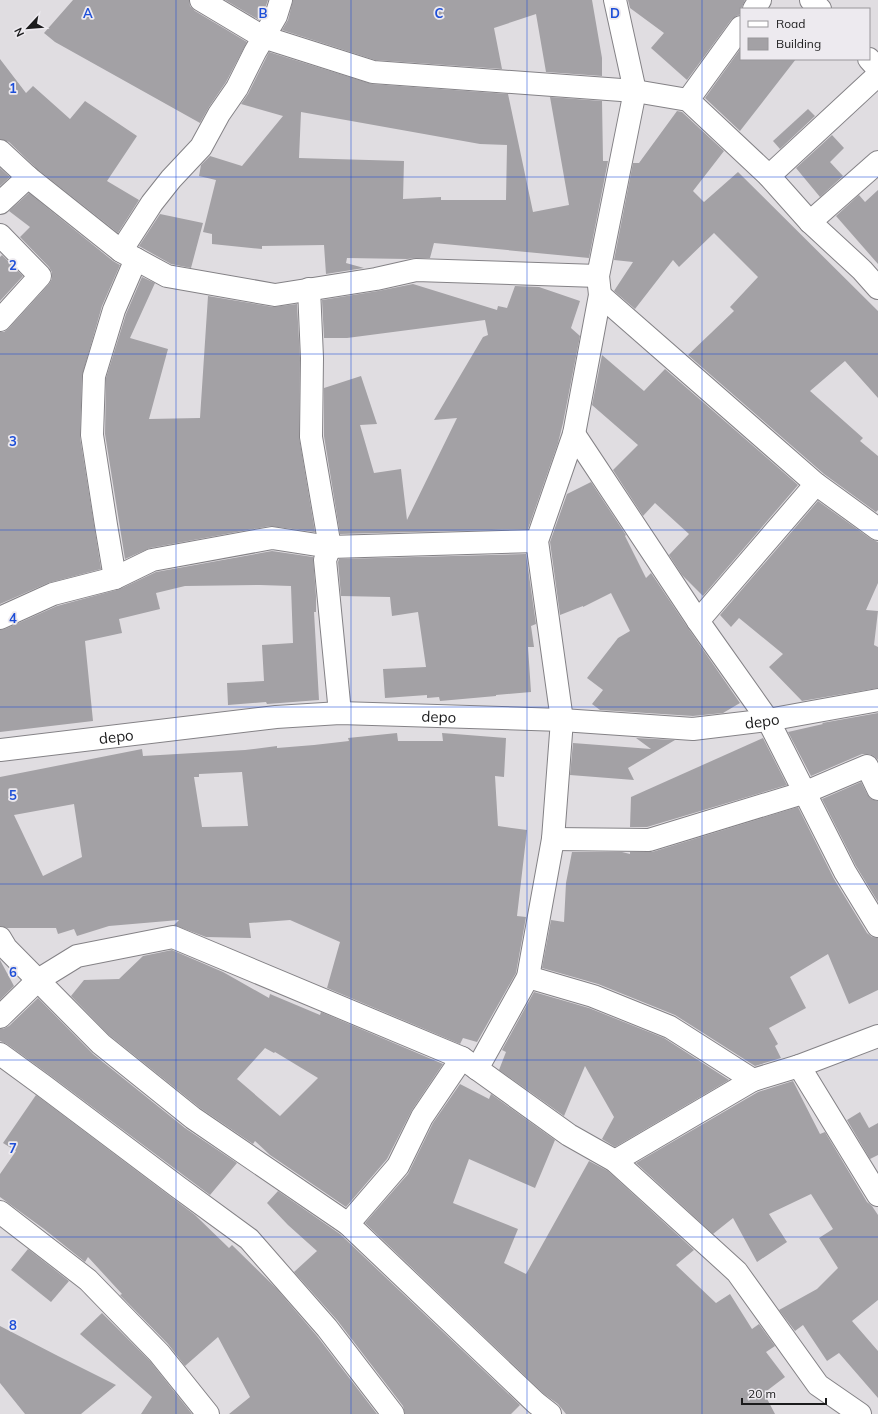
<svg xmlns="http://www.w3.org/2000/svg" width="878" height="1414" font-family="Mulish,sans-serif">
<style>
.building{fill:#a3a1a5;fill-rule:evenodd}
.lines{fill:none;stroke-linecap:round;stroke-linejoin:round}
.minor-casing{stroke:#848286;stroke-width:24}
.minor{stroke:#fff;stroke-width:22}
.grid{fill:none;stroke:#1d4ed8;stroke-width:1;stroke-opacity:0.55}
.labels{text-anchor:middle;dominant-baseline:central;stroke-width:3.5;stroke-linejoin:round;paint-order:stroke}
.street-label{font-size:15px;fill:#1b1b1c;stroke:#edeaef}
.grid-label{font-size:13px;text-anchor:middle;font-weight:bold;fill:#1d4ed8;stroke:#edeaef;stroke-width:3.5;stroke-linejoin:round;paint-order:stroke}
</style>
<rect width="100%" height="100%" fill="#e0dde1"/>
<g class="building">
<polygon points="73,0 189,0 190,6 195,11 247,42 226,82 209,107 200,123 55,42 44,33"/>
<polygon points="225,0 268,0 264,11 259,20"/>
<polygon points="293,0 592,0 602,58 602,76 546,72 536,14 494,28 502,69 375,60 282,30 288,20"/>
<polygon points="628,0 745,0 741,9 741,14 736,16 731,20 687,80 651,48 664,33 630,8"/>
<polygon points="741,48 741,59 796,59 740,131 705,98"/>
<path d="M269,52L372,84L508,94L533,212L569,205L550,97L602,101L603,161H608L589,258L434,243L430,258H416L407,259L347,258L346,263L364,268L326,274L324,245L262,246V249L212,244V234L203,232L216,180L199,176L201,165L210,156L242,166L283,116L241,104L248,94ZM301,112L480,144L507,145L506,200H441V197L403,199L404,161L299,158Z"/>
<polygon points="0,59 26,93 33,86 70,119 85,101 137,136 107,181 139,200 118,233 36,168 9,142 0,139"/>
<polygon points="808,109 815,116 780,149 773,141"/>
<polygon points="677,111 682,112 724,151 693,191 704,202 738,172 878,311 878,398 845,361 810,391 863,438 860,441 878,456 878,510 876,512 824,474 688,355 734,311 730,307 758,277 714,233 679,267 673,260 635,309 614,291 633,262 614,260 633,163 639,163"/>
<polygon points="832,135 844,148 830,162 843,176 820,197 796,168"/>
<polygon points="0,168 10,177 0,186"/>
<polygon points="878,190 878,264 836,216 859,195 865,202"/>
<polygon points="29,193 113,261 120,265 102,306 82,376 80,437 101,569 48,583 0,604 0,332 4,332 9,328 49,284 52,279 52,272 49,267 20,237 30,227 9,211"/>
<polygon points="160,214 203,223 191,268 171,264 139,246"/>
<polygon points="2,255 23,276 0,301 0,257"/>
<polygon points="142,277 155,283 130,338 168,349 149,419 200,418 208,296 273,307 297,304 300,358 299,437 315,532 270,526 150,548 125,559 105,434 106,378 126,314"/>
<polygon points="413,284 497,310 498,306 507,308 515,286 539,287 580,301 571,328 580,336 563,423 558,443 528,529 340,534 324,436 324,388 361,376 377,424 360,425 374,473 401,469 407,520 457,418 434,420 483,337 488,335 485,320 347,338 324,338 322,300 378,291"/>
<polygon points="602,355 644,391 665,369 798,485 703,596 682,575 669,555 689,534 655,503 643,516 613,470 638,445 592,405"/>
<polygon points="591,482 626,535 625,536 646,578 651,573 688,628 740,703 723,713 693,716 600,710 592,704 603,690 587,678 618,638 630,631 611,593 583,607 583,606 560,615 550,542 567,494"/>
<polygon points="818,501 871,539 878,542 878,583 866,610 878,611 874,645 878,647 878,688 802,701 769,667 783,654 739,618 731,627 720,615"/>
<polygon points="272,551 313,557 316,596 316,612 314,612 319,700 267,704 266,702 228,705 227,683 264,681 262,645 293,643 291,586 260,585 185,586 156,593 160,609 119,619 122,633 85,641 93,721 0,732 0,630 5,629 57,606 120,589 156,572"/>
<polygon points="526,554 536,624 531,626 534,647 528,647 531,692 496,695 496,696 440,701 439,697 427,698 427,695 385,698 383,669 426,667 418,612 392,616 390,597 341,596 338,562 339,559"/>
<polygon points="878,713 878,760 874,756 869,754 862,754 811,776 788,732 823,724 822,723"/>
<path d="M397,733L398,741H443L442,733L506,738L504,777L495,776L498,826L527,830L517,916L526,917L516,973L477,1042L463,1038L460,1044L327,988L340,942L290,920L249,923L251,938L206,937L174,925L179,920L109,926L77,936L74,929L58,934L56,928H7L0,926V777L142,749L143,756L245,750L277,746V748L314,745L349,741L348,738ZM242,772L248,826L202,827L194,777H199V774ZM74,804L82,857L43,876L14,815Z"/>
<polygon points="636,738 675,740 628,768 634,780 570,775 573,743 651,749"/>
<polygon points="763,738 787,785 647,827 630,827 631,797"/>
<polygon points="861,782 867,794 871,799 878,801 878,902 856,866 822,799"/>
<polygon points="798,807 834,879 867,933 872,937 878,938 878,990 849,1004 828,954 790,977 806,1008 769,1028 778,1044 775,1046 781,1058 755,1066 675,1015 598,984 542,968 551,920 564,922 566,883 572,852 622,852 630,854 630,852 652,852"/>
<path d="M172,950L223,972L269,998L270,994L320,1015L321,1012L443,1064L412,1110L387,1159L346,1207L270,1155L255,1141L253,1144L200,1108L109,1035L71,996L84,980L119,979L143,956ZM265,1048L274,1053L275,1052L318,1078L280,1116L237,1079Z"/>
<polygon points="0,960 14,986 0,1000"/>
<polygon points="534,992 589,1008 664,1038 729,1080 615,1147 602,1139 614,1117 585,1066 564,1116 499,1070 506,1052 502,1050"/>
<polygon points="38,998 93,1054 185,1128 237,1163 210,1195 51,1076 7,1044 0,1041 0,1029 3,1029 9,1026"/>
<polygon points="793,1081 820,1134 825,1132 867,1202 872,1206 878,1215 878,1300 852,1321 878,1351 878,1398 839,1353 827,1361 803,1325 795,1331 779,1310 817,1289 838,1268 819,1238 833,1229 811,1194 769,1214 787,1242 757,1262 733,1218 713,1234 636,1163 758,1092"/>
<polygon points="460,1084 489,1099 491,1094 555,1140 535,1188 469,1159 453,1203 518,1229 504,1263 526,1274 589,1161 608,1171 694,1250 676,1265 716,1303 730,1294 752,1329 759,1324 775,1346 766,1352 785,1377 764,1393 775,1414 566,1414 558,1404 544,1394 365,1223 408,1174 433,1123"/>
<polygon points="36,1095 195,1215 229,1248 232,1245 276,1288 317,1336 377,1414 229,1414 250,1397 218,1337 185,1366 168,1344 120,1295 122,1294 88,1257 85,1262 44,1229 0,1197 0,1174 16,1151 3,1143"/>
<polygon points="860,1112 869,1128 878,1123 878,1155 870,1159 847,1120"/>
<polygon points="278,1191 340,1234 520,1405 511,1414 405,1414 403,1406 337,1320 294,1272 317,1251 288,1225 267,1203"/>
<polygon points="28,1249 69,1281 51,1302 11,1270"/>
<polygon points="102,1313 150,1361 192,1414 141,1414 152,1397 80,1334"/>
<polygon points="0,1326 58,1356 116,1385 81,1414 25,1414 0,1383"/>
</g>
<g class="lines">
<defs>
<g id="minor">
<polyline points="201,0 263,37 373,72 635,91 688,100 769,176 810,222 862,270 878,288"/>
<polyline points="811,0 820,9"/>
<polyline points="754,9 760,0"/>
<polyline points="869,59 878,69"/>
<polyline points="688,100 741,27"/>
<polyline points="0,151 28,177 121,251 167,276 275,295 376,279 416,270 598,276"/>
<polyline points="769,176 878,75"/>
<polyline points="0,203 28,177"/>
<polyline points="810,222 878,162"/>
<polyline points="0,235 40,276 0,320"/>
<polyline points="121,251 152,203 171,179 201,147 219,114 237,88 255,52 276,16 281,0"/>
<polyline points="309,289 312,358 311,437 330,547 325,560 340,713"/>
<polyline points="600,295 816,484 878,529"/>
<polyline points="574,434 698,621 768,720 845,872 878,926"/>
<polyline points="115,578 106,525 92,435 94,376 114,310 136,259"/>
<polyline points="0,618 53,594 115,578 152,560 272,538 330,547 537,541"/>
<polyline points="698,621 816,484"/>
<path id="s1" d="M0,750L276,717L340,713L562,720L693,729L768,720L878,700"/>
<polyline points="553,839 649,840 806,792 867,766 878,789"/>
<polyline points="0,938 6,948 101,1044 193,1118 348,1224 536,1403 550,1414"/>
<polyline points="528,977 593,996 670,1027 753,1080"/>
<polyline points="0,1017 38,980 77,956 173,937 462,1058 569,1135 615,1161 737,1272 818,1385 860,1414"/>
<polyline points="0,1054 44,1086 178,1187 249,1239 327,1328 393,1414"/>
<polyline points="799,1066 878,1195"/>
<polyline points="477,1069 528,977 553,839 562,720 537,541 574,434 600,295 598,276 635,91 615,0"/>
<polyline points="615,1161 753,1080 799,1066 878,1036"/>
<polyline points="0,1212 88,1280 159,1353 208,1414"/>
<polyline points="348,1224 398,1166 422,1117 462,1058"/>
</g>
</defs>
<use href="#minor" class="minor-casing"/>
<use href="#minor" class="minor"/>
</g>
<path class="grid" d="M176,0V1414M351,0V1414M527,0V1414M702,0V1414M0,177H878M0,354H878M0,530H878M0,707H878M0,884H878M0,1060H878M0,1237H878"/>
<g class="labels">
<g class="street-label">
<text stroke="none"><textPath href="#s1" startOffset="441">depo</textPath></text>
<text stroke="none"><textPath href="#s1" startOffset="765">depo</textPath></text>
<text stroke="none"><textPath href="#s1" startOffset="117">depo</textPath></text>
</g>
</g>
<g class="grid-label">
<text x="88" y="18">A</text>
<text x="263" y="18">B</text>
<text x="439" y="18">C</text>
<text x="615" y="18">D</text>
<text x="13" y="93">1</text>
<text x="13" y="270">2</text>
<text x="13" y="446">3</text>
<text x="13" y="623">4</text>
<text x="13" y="800">5</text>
<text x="13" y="977">6</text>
<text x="13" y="1153">7</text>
<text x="13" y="1330">8</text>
</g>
<rect x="740" y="8" width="130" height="52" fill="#edeaef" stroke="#99979b"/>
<rect x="748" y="21" width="20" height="6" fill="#ffffff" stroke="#99979b"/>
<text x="776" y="28" font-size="12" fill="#1b1b1c">Road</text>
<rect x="748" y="38" width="20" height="12" fill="#a3a1a5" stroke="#99979b"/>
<text x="776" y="48" font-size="12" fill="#1b1b1c">Building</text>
<g transform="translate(28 28) rotate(244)" stroke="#edeaef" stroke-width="3" paint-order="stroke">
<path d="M0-3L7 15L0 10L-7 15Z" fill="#1b1b1c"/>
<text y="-6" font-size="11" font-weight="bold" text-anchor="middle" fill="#1b1b1c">N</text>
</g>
<path d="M742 1398v6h84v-6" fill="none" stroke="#1b1b1c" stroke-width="2"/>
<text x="748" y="1398" font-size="12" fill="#1b1b1c" stroke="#edeaef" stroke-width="3" paint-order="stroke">20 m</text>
</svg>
